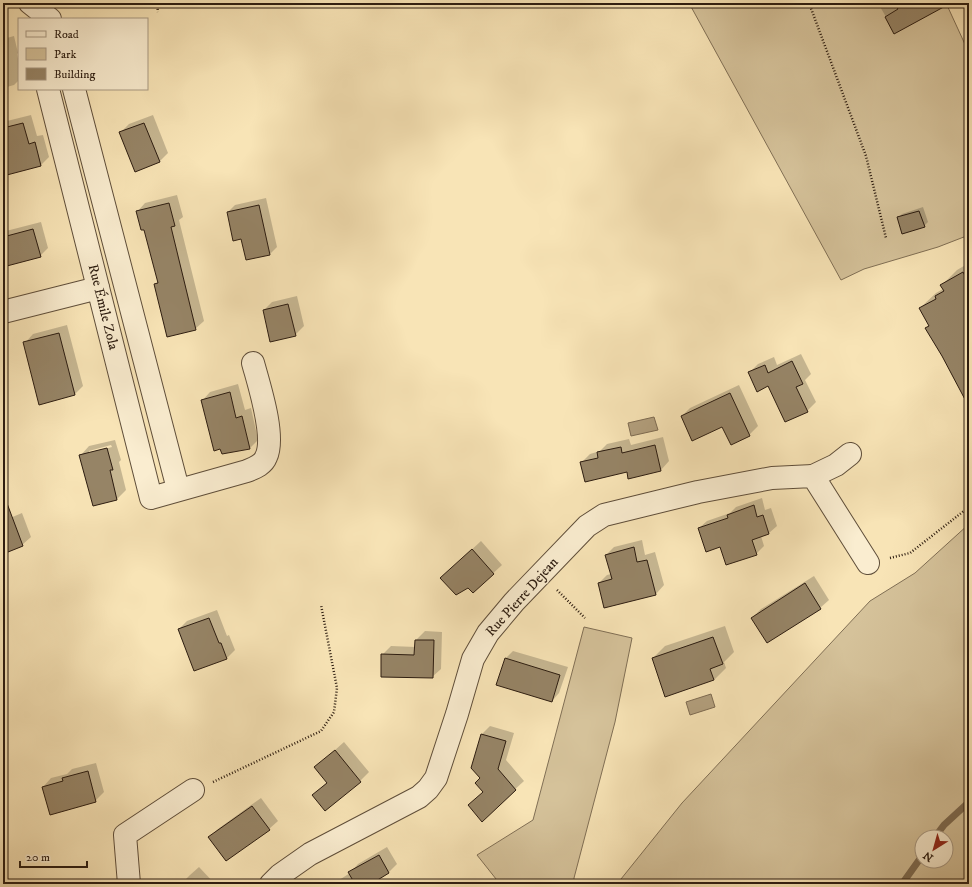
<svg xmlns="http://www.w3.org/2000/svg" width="972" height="887" font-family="'IM FELL DW Pica',serif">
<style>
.green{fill:#d5c29a;stroke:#806f55;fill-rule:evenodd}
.water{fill:#b3a07e;stroke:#7d6b52}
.shadow{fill:#0003;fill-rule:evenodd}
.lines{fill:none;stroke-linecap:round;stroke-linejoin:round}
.stream{stroke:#7d6b52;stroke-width:7}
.building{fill:#968466;stroke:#2c1c10}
.minor-casing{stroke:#5f4e3a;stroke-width:24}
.path{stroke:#2c1c10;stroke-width:2.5;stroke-dasharray:1 2;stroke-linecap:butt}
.minor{stroke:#faedd0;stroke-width:22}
.labels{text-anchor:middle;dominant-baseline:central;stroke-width:3;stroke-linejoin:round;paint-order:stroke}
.street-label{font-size:14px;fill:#2c1c10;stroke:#faedd0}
</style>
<rect width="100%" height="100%" fill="#f8e4b6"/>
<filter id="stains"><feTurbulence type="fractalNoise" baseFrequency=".005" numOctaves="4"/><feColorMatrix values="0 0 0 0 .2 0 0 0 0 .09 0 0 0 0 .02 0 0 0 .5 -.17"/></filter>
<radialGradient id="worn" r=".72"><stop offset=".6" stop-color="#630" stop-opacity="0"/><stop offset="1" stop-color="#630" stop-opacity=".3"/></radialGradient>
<g class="green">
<polygon points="689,3 946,3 969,53 969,235 938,247 864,269 841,280"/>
<path d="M969,524V876L964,884H617L682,803L870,601L915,573ZM922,837H946V861H922Z"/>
<polygon points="584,627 632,638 615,722 574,878 574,884 500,884 477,855 533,820"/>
</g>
<g class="water">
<polygon points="654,417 658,430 631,436 628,423"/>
<polygon points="711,694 715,707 690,715 686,702"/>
</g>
<g class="shadow">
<polygon points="878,3 943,3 895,33"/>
<polygon points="14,36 18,53 17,54 19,64 19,80 14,85 3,88 3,39"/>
<polygon points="31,115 37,136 43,135 49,157 41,165 5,174 3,166 3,122"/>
<polygon points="153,115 168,153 160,161 120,133 129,124"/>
<polygon points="177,195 183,217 179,220 204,321 195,329 155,284 159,281 145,229 137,212 145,203"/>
<polygon points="266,198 277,247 270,254 242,238 228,212 235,205"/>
<polygon points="923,207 928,222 924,226 898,218 902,214"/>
<polygon points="41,222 48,248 40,256 3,256 3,234 6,231"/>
<polygon points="969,263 969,391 926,328 929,325 920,308 936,293 943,289 942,285 957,270"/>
<polygon points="297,296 304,326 295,335 264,310 272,302"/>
<polygon points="67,325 83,386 75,394 25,343 33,334"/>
<polygon points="801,354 811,374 805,380 816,402 807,411 749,373 758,364 774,357 777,365"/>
<polygon points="3,368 7,383 3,387"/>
<polygon points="238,384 245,410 251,408 258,440 250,448 223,453 202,401 210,392"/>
<polygon points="739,385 758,426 749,435 722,425 682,416 690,408"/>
<polygon points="663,437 669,461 661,470 629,477 627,471 582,462 590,454 600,451 607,444 629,439 631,445"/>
<path d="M115,440L121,460L119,462L126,490L117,499L94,505L81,455L89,446ZM111,445L112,447L89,453V451Z"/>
<polygon points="762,498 765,510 771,508 777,526 769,533 761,536 764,546 756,554 720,546 699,528 707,521 730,513 736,507"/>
<polygon points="22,513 31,537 22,545 3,553 3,521"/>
<polygon points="642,540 645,555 655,552 664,585 656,594 599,583 607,575 611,574 606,555 614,547"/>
<polygon points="481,541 502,565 473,592 450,570"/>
<polygon points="814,576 829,600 820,608 767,642 752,618 761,609"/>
<polygon points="217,610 227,636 229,635 235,650 227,658 179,629 187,621"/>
<polygon points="725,626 734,652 724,662 726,668 714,680 653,658 665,646"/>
<polygon points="425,631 442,632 441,669 432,677 382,655 391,646 416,647 416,640"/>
<polygon points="513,651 568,667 559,693 552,701 506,658"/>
<polygon points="490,726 514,733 506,760 524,781 482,820 484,791 481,778 472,768 482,734"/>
<polygon points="344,742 369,772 360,781 314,795 327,782 315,768"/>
<polygon points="96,763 104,792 95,801 43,787 51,778 67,774 72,769"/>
<polygon points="261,798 278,821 269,829 210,837 218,829"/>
<polygon points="387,847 397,864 389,872 378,879 381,884 333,884 350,873 358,864"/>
<polygon points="199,867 215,884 181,884 190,875"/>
</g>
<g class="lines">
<g class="stream">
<polyline points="935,837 944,825 969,802"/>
<polyline points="902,884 922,856"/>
</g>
</g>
<g class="building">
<polygon points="894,3 951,3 894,34 885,17 898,9"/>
<polygon points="23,123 29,144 35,142 41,166 3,176 3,128"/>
<polygon points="144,123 160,162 135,172 119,132"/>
<polygon points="169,203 175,226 171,227 196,330 167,337 154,284 158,283 144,230 141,230 136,211"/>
<polygon points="259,205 270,255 246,260 241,239 233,241 227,212"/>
<polygon points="919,211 925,227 902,234 897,217"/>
<polygon points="33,229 41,257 3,267 3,237"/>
<polygon points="963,272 969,283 969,407 942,356 925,328 929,326 919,308 936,299 935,296 944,291 940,285"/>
<polygon points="288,304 296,336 270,342 263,310"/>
<polygon points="59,333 75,395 39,405 23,342"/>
<polygon points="792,361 803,384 796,387 808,412 785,422 768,386 757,392 748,372 765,365 768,373"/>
<polygon points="230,392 236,418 242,416 250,449 222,454 220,449 214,451 201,400"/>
<polygon points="730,393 750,436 731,445 722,427 692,441 681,416"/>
<polygon points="655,445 661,471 628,479 627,472 585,482 580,462 598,458 597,452 621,447 622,453"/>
<polygon points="107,448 113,470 110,470 117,500 93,506 79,455"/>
<polygon points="3,498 5,498 23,546 3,554"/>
<polygon points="754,505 757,517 763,515 769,534 752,540 757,555 726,565 720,547 706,552 698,528 728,518 727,515"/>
<polygon points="634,547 637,562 647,560 656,595 604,608 598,583 612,579 605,555"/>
<polygon points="472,549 494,574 473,593 468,588 456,595 440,578"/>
<polygon points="805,583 821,609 767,643 751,618"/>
<polygon points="209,618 219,643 221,643 227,659 194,671 178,629"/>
<polygon points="713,637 723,664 710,669 714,680 665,697 652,658"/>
<polygon points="415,640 434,640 433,678 381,677 381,654 414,655"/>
<polygon points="505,658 560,675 552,702 496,685"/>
<polygon points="481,734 506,741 498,769 516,790 482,822 468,805 483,792 475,783 480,778 471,768"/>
<polygon points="335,750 361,782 325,811 312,795 327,783 314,767"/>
<polygon points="88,771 96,802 50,815 42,787 63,781 62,778"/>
<polygon points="252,806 270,830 226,861 208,837"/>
<polygon points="379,855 389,873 371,884 355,884 348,872"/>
</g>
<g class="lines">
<defs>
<g id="minor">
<polyline points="30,3 50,19"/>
<path d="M48,89L151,498L247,471C254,468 263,465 266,457C276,437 259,385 253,363"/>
<polyline points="74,89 178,489"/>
<polyline points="3,312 98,288"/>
<polyline points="813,476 836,465 850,454"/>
<polyline points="129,884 125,835 193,790"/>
<polyline points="271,884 280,875 310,854 419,797 428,789 436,778 457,714 473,659 488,633 514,602 587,526 604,515 698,492 772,478 813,476 868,563"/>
</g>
</defs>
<use href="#minor" class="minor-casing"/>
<g class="path">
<polyline points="157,3 158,12"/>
<polyline points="809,3 866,156 886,238"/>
<polyline points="890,558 910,553 969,507"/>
<polyline points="557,590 585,618"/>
<polyline points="213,782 321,731 334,712 337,688 321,605"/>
</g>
<use href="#minor" class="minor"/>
</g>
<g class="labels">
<g class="street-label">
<text transform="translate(103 307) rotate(76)">Rue Émile Zola</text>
<text transform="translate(522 597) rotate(-48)">Rue Pierre Dejean</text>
</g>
</g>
<rect width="972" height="887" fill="none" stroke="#f8e4b6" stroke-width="16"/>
<rect x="4" y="4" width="964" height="879" fill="none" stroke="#2c1c10" stroke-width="2"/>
<rect x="8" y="8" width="956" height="871" fill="none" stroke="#2c1c10"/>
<rect x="18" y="18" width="130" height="72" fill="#faedd0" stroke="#a89983"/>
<rect x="26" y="31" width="20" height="6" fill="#faedd0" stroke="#a89983"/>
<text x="54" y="38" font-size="12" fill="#2c1c10">Road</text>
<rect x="26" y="48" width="20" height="12" fill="#d5c29a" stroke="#a89983"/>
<text x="54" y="58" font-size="12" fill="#2c1c10">Park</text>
<rect x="26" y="68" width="20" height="12" fill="#968466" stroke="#a89983"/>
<text x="54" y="78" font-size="12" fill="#2c1c10">Building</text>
<g transform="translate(934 849) rotate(217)"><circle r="19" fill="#faedd0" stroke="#a89983"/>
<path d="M0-3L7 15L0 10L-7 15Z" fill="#8f2418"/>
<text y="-6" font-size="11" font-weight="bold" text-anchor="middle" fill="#2c1c10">N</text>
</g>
<path d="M20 861v6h67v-6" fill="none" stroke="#2c1c10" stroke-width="2"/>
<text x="26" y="861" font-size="12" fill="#2c1c10" stroke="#faedd0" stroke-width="3" paint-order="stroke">20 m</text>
<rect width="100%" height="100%" filter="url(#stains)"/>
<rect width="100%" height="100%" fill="url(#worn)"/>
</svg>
